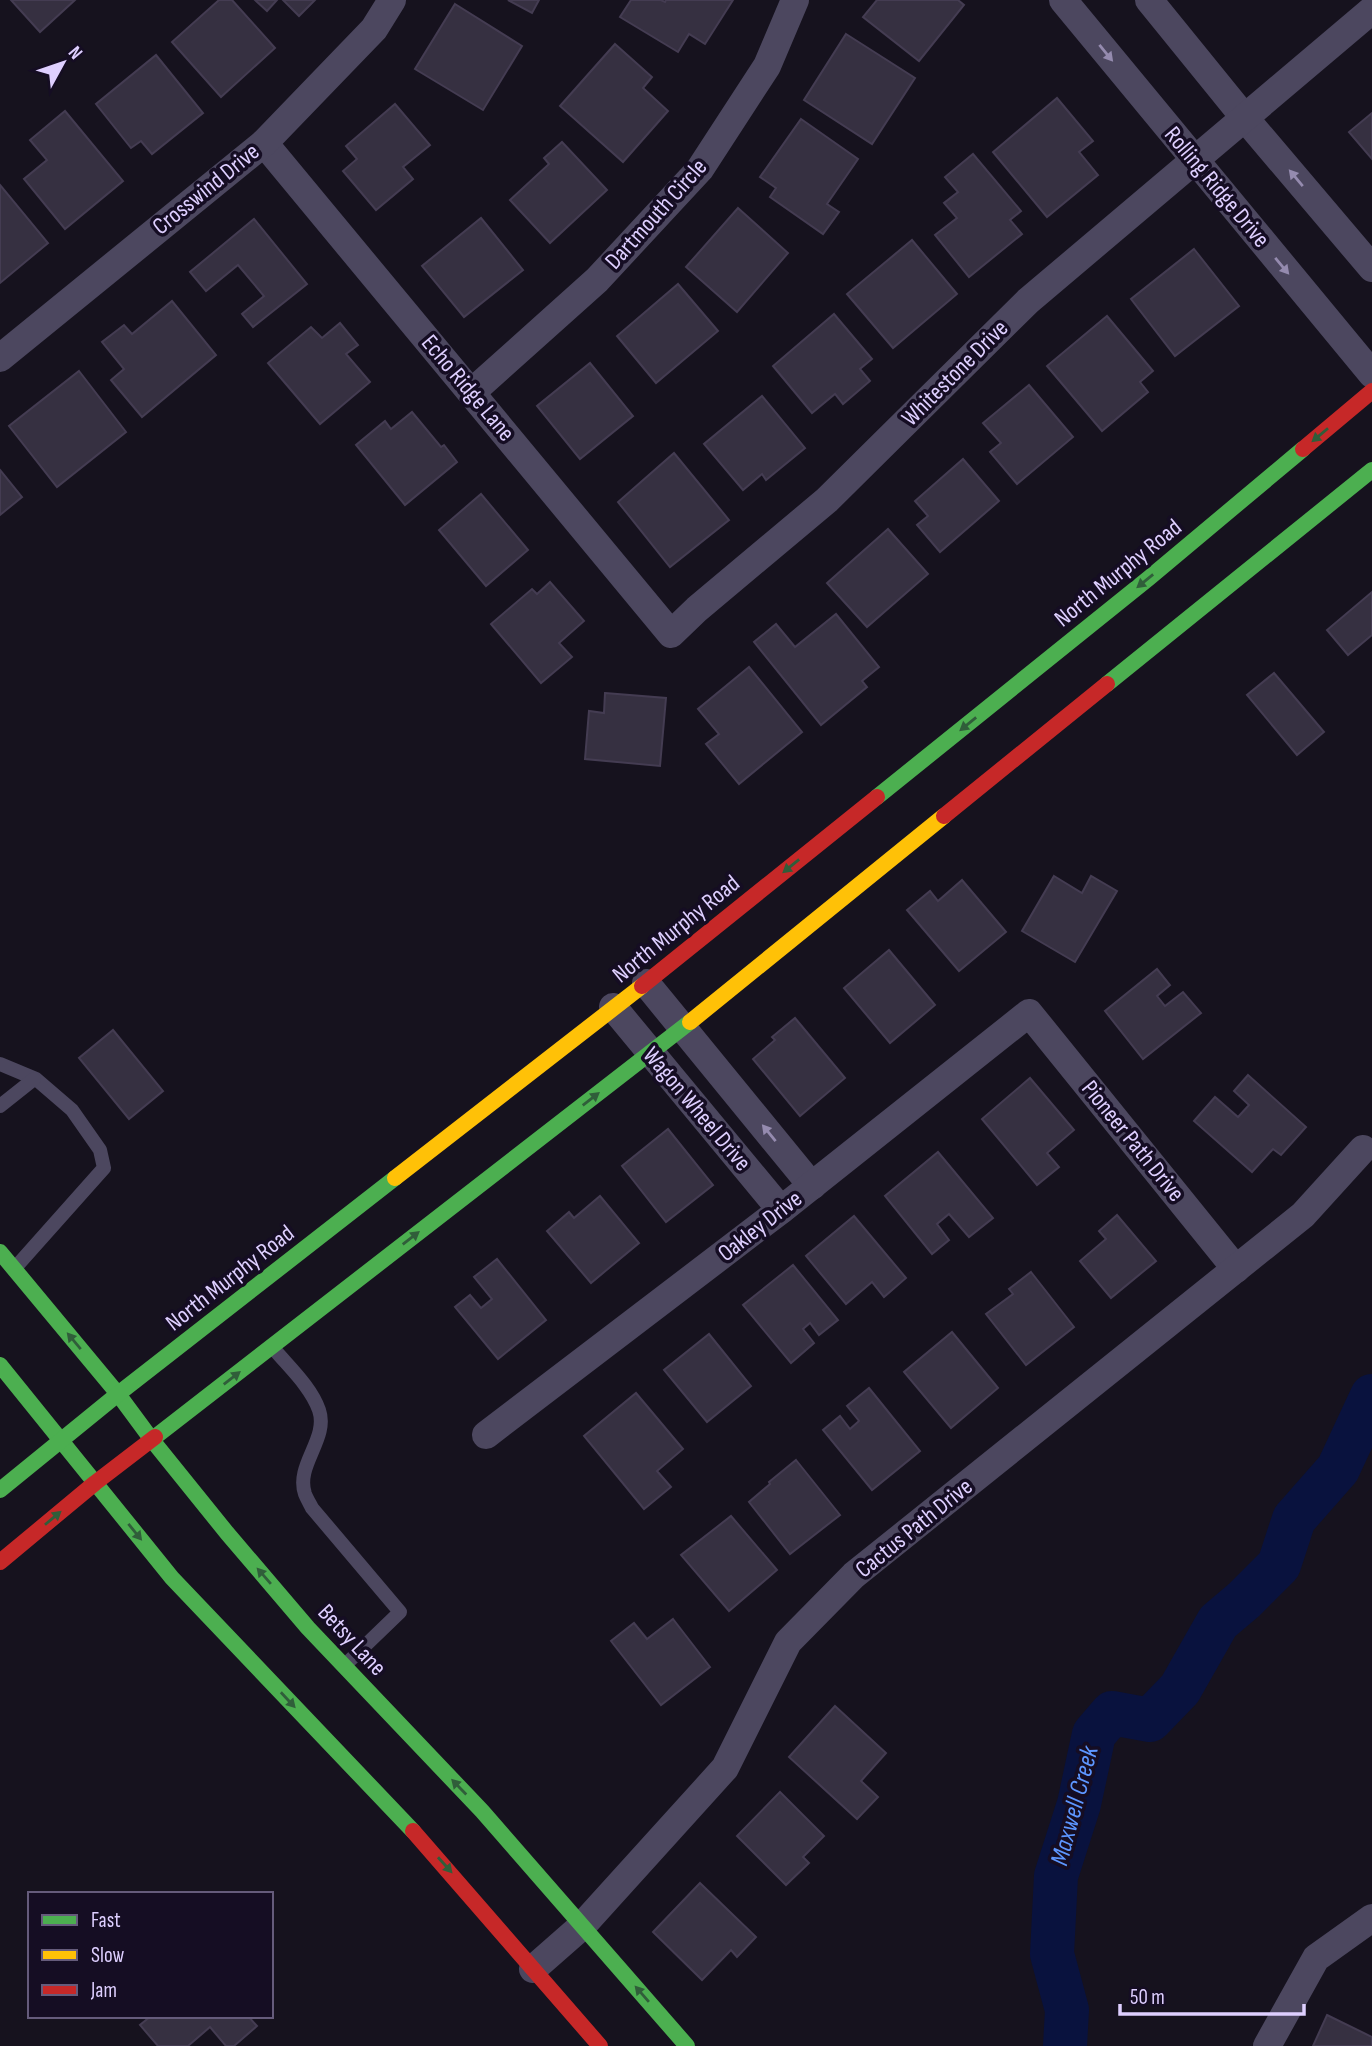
<svg xmlns="http://www.w3.org/2000/svg" width="1372" height="2046" font-family="'Sofia Sans Condensed',sans-serif">
<style>
.lines{fill:none;stroke-linecap:round;stroke-linejoin:round}
.river{stroke:#09123e;stroke-width:44}
.building{fill:#363041;stroke:#443c52;stroke-width:2}
.lane{stroke:#4c475f;stroke-width:14}
.street{stroke:#4c475f;stroke-width:28}
.fast{stroke:#4caf50;stroke-width:16}
.slow{stroke:#ffc107;stroke-width:16}
.jam{stroke:#c62828;stroke-width:16}
.oneway{fill:#958baf}
.oneway2{fill:#305e3a}
.labels{text-anchor:middle;dominant-baseline:central;stroke-width:7;stroke-linejoin:round;paint-order:stroke}
.street-label{font-size:24px;fill:#decfff;stroke:#150d23}
.water-label{font-size:26px;font-style:italic;fill:#5d96ff;stroke:#150d23}
</style>
<rect width="100%" height="100%" fill="#16121e"/>
<g class="lines">
<polyline class="river" points="1065,2046 1067,2010 1052,1954 1056,1876 1079,1804 1094,1734 1112,1713 1150,1720 1180,1689 1218,1622 1244,1600 1279,1565 1294,1519 1338,1469 1372,1396"/>
</g>
<g class="building">
<polygon points="11,0 75,0 40,32"/>
<polygon points="219,0 232,0 275,48 221,97 172,42"/>
<polygon points="255,0 277,0 267,11"/>
<polygon points="283,0 315,0 299,16"/>
<polygon points="508,0 539,0 532,13"/>
<polygon points="631,0 661,0 665,2 666,0 733,0 705,44 689,34 678,52 620,17"/>
<polygon points="877,0 958,0 964,5 919,61 863,17"/>
<polygon points="455,4 522,46 483,110 415,69"/>
<polygon points="846,34 915,78 872,144 804,100"/>
<polygon points="615,44 652,77 643,88 668,111 623,162 560,106"/>
<polygon points="156,55 203,113 152,154 141,141 131,148 96,104"/>
<polygon points="1057,98 1093,141 1079,152 1098,175 1047,217 993,152"/>
<polygon points="395,104 430,145 403,167 413,179 376,210 343,171 357,159 346,146"/>
<polygon points="65,111 123,181 65,229 24,179 47,160 30,140"/>
<polygon points="1372,113 1372,159 1349,132"/>
<polygon points="801,119 858,159 827,204 839,212 823,234 770,197 776,188 760,177"/>
<polygon points="562,142 607,190 550,243 510,200 549,164 544,158"/>
<polygon points="973,154 1021,211 1010,220 1022,234 969,277 935,235 957,218 944,203 958,192 945,177"/>
<polygon points="0,185 48,243 0,283"/>
<polygon points="738,208 788,253 737,312 686,267"/>
<polygon points="481,218 523,270 464,317 422,266"/>
<polygon points="254,219 307,284 253,327 242,314 264,296 238,265 206,291 190,272"/>
<polygon points="912,240 957,294 893,348 847,294"/>
<polygon points="1194,249 1239,306 1175,356 1131,299"/>
<polygon points="678,284 718,331 656,383 617,336"/>
<polygon points="172,301 216,355 142,417 111,380 124,369 102,342 124,325 132,334"/>
<polygon points="834,314 872,359 860,369 870,381 843,404 835,394 812,413 773,366"/>
<polygon points="1107,316 1153,371 1140,382 1148,392 1102,431 1047,366"/>
<polygon points="340,323 358,345 346,354 370,382 320,424 268,363 311,327 322,338"/>
<polygon points="590,363 633,416 580,459 537,406"/>
<polygon points="79,371 126,432 57,487 9,426"/>
<polygon points="1029,385 1073,437 1017,484 990,452 1001,443 983,423"/>
<polygon points="762,396 805,448 766,480 762,474 743,490 704,444"/>
<polygon points="412,412 441,447 444,445 457,462 405,505 356,445 385,421 391,429"/>
<polygon points="674,453 729,520 670,567 618,502"/>
<polygon points="963,459 999,501 940,552 917,525 928,516 915,501"/>
<polygon points="0,470 22,497 0,515"/>
<polygon points="481,494 528,550 486,586 439,530"/>
<polygon points="888,529 928,574 867,627 827,583"/>
<polygon points="550,582 584,621 559,643 572,657 541,683 491,624 532,589 537,594"/>
<polygon points="1372,592 1372,635 1348,655 1327,630"/>
<polygon points="836,614 879,667 862,681 867,687 821,725 754,642 776,624 795,647"/>
<polygon points="749,667 802,732 739,784 706,744 719,734 698,709"/>
<polygon points="1274,673 1324,732 1297,755 1247,695"/>
<polygon points="605,693 666,698 660,766 585,759 589,711 604,713"/>
<polygon points="1054,876 1082,893 1091,876 1117,891 1075,962 1022,931"/>
<polygon points="962,880 1006,932 959,971 907,910 930,891 938,901"/>
<polygon points="889,950 935,1005 890,1043 844,988"/>
<polygon points="1157,969 1170,985 1157,996 1165,1006 1183,992 1201,1013 1143,1059 1105,1011"/>
<polygon points="795,1018 845,1078 800,1116 753,1059 775,1040 772,1037"/>
<polygon points="113,1030 163,1091 129,1119 79,1058"/>
<polygon points="1248,1075 1306,1127 1281,1155 1273,1149 1252,1172 1194,1121 1215,1097 1238,1117 1249,1105 1234,1091"/>
<polygon points="1030,1078 1074,1130 1047,1153 1059,1167 1037,1185 982,1119"/>
<polygon points="668,1129 713,1185 666,1222 622,1166"/>
<polygon points="938,1152 993,1218 969,1237 949,1214 937,1224 949,1240 932,1254 885,1196"/>
<polygon points="600,1196 639,1243 591,1283 547,1231 569,1212 574,1218"/>
<polygon points="1117,1215 1156,1261 1111,1298 1080,1261 1106,1239 1099,1231"/>
<polygon points="854,1216 906,1278 884,1297 872,1282 846,1304 806,1256"/>
<polygon points="497,1259 546,1320 498,1359 455,1307 470,1295 481,1308 492,1299 474,1277"/>
<polygon points="793,1265 838,1320 819,1335 810,1323 803,1329 814,1343 791,1363 743,1305"/>
<polygon points="1031,1272 1074,1327 1026,1365 986,1314 1013,1294 1009,1289"/>
<polygon points="952,1332 998,1388 951,1428 904,1372"/>
<polygon points="709,1334 751,1386 707,1422 664,1370"/>
<polygon points="869,1388 920,1451 872,1490 823,1430 840,1416 850,1429 859,1421 847,1406"/>
<polygon points="636,1393 683,1449 657,1471 671,1487 644,1509 584,1436"/>
<polygon points="796,1460 840,1515 790,1554 749,1502 770,1484 769,1482"/>
<polygon points="731,1516 777,1570 729,1611 681,1555"/>
<polygon points="673,1619 710,1667 661,1705 611,1641 634,1623 647,1639"/>
<polygon points="835,1706 886,1753 861,1781 878,1797 857,1819 789,1757"/>
<polygon points="780,1792 824,1836 803,1857 809,1863 786,1885 737,1836"/>
<polygon points="700,1883 756,1937 737,1957 731,1950 702,1980 653,1932"/>
<polygon points="1327,2015 1372,2037 1372,2046 1313,2046"/>
<polygon points="151,2016 248,2016 257,2026 234,2046 226,2046 210,2027 188,2046 158,2046 140,2025"/>
</g>
<g class="lines">
<g class="lane">
<polyline points="0,1064 36,1079 72,1110 100,1150 104,1168 15,1268"/>
<polyline points="0,1106 34,1079"/>
<path d="M274,1349C289,1367 311,1387 319,1410C329,1439 295,1465 305,1494C307,1499 310,1504 312,1508L400,1612L345,1665"/>
</g>
<g class="street">
<polyline points="1063,0 1372,374"/>
<polyline points="1149,0 1244,117 1372,268"/>
<polyline points="264,143 671,634 697,609 827,500 1028,301 1372,10"/>
<polyline points="0,358 264,143 374,29 392,0"/>
<polyline points="472,392 597,280 700,169 767,66 795,0"/>
<polyline points="646,983 812,1186"/>
<polyline points="613,1007 781,1210"/>
<polyline points="486,1435 781,1210 1029,1013 1236,1269"/>
<polyline points="533,1969 582,1926 725,1768 788,1642 854,1575 1303,1215 1363,1149"/>
<polyline points="1267,2046 1316,1958 1372,1918"/>
</g>
<g class="fast">
<polyline points="1107,684 1372,470"/>
<polyline points="877,797 1149,578 1303,449"/>
<polyline points="0,1252 118,1394 152,1440 227,1533 308,1628 482,1811 687,2046"/>
<polyline points="0,1365 172,1578 413,1831"/>
<polyline points="155,1437 690,1022"/>
<polyline points="0,1490 118,1394 395,1178"/>
</g>
<g class="slow">
<polyline points="690,1022 944,816"/>
<polyline points="395,1178 642,986"/>
</g>
<g class="jam">
<polyline points="1303,449 1372,391"/>
<polyline points="944,816 1107,684"/>
<polyline points="642,986 877,797"/>
<polyline points="0,1562 95,1483 155,1437"/>
<polyline points="413,1831 600,2046"/>
</g>
</g>
<defs><path id="oneway-solid" d="M-6-.8H1V-3.2L6.5 0L1 3.2V.8H-6Z" transform="scale(1.75)"/></defs>
<g class="oneway">
<use href="#oneway-solid" transform="translate(1106 53) rotate(51)"/>
<use href="#oneway-solid" transform="translate(1296 178) rotate(-130)"/>
<use href="#oneway-solid" transform="translate(1282 266) rotate(50)"/>
<use href="#oneway-solid" transform="translate(769 1133) rotate(-129)"/>
</g>
<g class="oneway2">
<use href="#oneway-solid" transform="translate(1320 435) rotate(140)"/>
<use href="#oneway-solid" transform="translate(1145 581) rotate(141)"/>
<use href="#oneway-solid" transform="translate(968 724) rotate(141)"/>
<use href="#oneway-solid" transform="translate(791 866) rotate(141)"/>
<use href="#oneway-solid" transform="translate(591 1099) rotate(-38)"/>
<use href="#oneway-solid" transform="translate(411 1238) rotate(-38)"/>
<use href="#oneway-solid" transform="translate(74 1341) rotate(-130)"/>
<use href="#oneway-solid" transform="translate(232 1378) rotate(-38)"/>
<use href="#oneway-solid" transform="translate(53 1518) rotate(-40)"/>
<use href="#oneway-solid" transform="translate(135 1532) rotate(51)"/>
<use href="#oneway-solid" transform="translate(264 1576) rotate(-131)"/>
<use href="#oneway-solid" transform="translate(288 1700) rotate(47)"/>
<use href="#oneway-solid" transform="translate(459 1787) rotate(-134)"/>
<use href="#oneway-solid" transform="translate(445 1865) rotate(48)"/>
<use href="#oneway-solid" transform="translate(642 1994) rotate(-131)"/>
</g>
<g class="labels">
<g class="street-label">
<text transform="translate(1217 187) rotate(50)">Rolling Ridge Drive</text>
<text transform="translate(206 189) rotate(-39)">Crosswind Drive</text>
<text transform="translate(656 214) rotate(-48)">Dartmouth Circle</text>
<text transform="translate(955 373) rotate(-45)">Whitestone Drive</text>
<text transform="translate(468 388) rotate(50)">Echo Ridge Lane</text>
<text transform="translate(1118 573) rotate(-39)">North Murphy Road</text>
<text transform="translate(676 929) rotate(-39)">North Murphy Road</text>
<text transform="translate(697 1109) rotate(50)">Wagon Wheel Drive</text>
<text transform="translate(1133 1141) rotate(51)">Pioneer Path Drive</text>
<text transform="translate(760 1226) rotate(-38)">Oakley Drive</text>
<text transform="translate(230 1278) rotate(-38)">North Murphy Road</text>
<text transform="translate(914 1528) rotate(-39)">Cactus Path Drive</text>
<text transform="translate(352 1640) rotate(47)">Betsy Lane</text>
</g>
<g class="water-label">
<text transform="translate(1075 1806) rotate(-75)">Maxwell Creek</text>
</g>
</g>
<rect x="28" y="1892" width="245" height="126" fill="#150d23" stroke="#655b7b" stroke-width="2"/>
<rect x="42" y="1915" width="35" height="10" fill="#4caf50" stroke="#655b7b" stroke-width="2"/>
<text x="91" y="1927" font-size="21" fill="#decfff">Fast</text>
<rect x="42" y="1950" width="35" height="10" fill="#ffc107" stroke="#655b7b" stroke-width="2"/>
<text x="91" y="1962" font-size="21" fill="#decfff">Slow</text>
<rect x="42" y="1985" width="35" height="10" fill="#c62828" stroke="#655b7b" stroke-width="2"/>
<text x="91" y="1997" font-size="21" fill="#decfff">Jam</text>
<g transform="translate(63 63) rotate(50)" stroke="#150d23" stroke-width="5" paint-order="stroke">
<path d="M0-5L12 26L0 18L-12 26Z" fill="#decfff"/>
<text y="-10" font-size="19" font-weight="bold" text-anchor="middle" fill="#decfff">N</text>
</g>
<path d="M1120 2004v10h184v-10" fill="none" stroke="#decfff" stroke-width="3.5"/>
<text x="1130" y="2004" font-size="21" fill="#decfff" stroke="#150d23" stroke-width="5" paint-order="stroke">50 m</text>
</svg>
